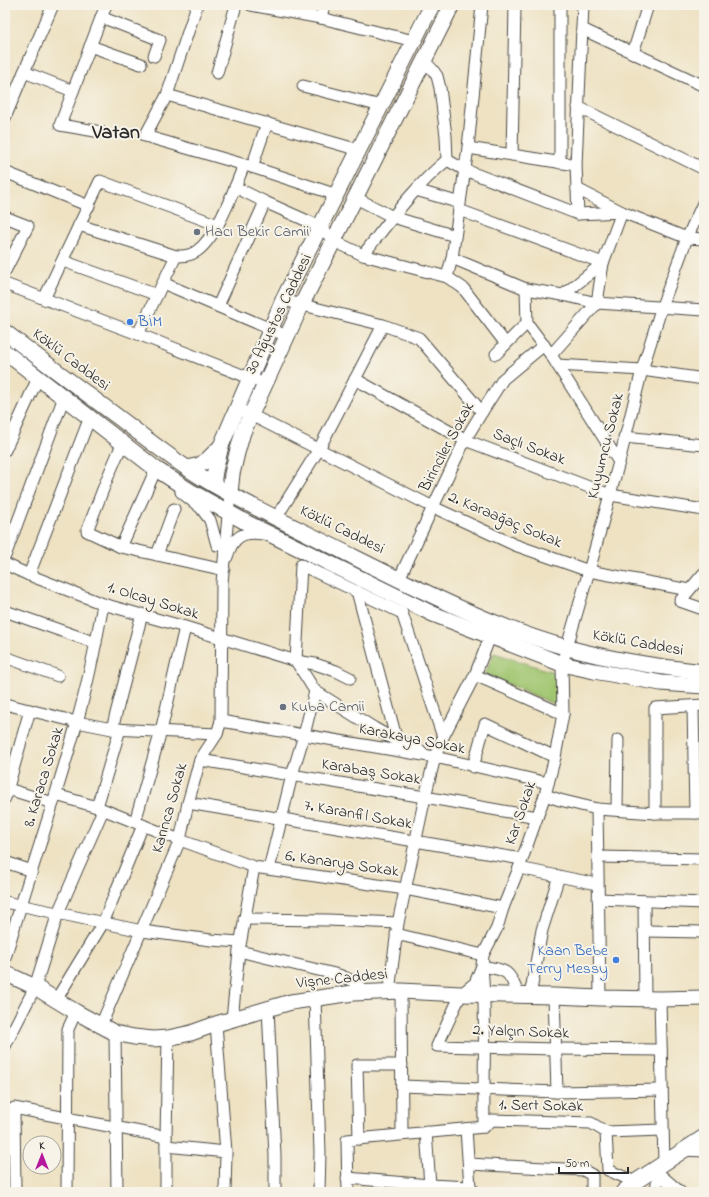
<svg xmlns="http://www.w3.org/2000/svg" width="709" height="1197" font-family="'Indie Flower',sans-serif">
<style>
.green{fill:#a1c671;stroke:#66784e}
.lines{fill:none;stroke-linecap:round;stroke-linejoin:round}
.minor-casing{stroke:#484642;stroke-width:13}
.secondary-casing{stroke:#484642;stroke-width:17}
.minor{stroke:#fff;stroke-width:11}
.secondary{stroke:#fff;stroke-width:15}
.worship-dot{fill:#6b7280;stroke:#f7f3e8;stroke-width:1.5}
.shop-dot{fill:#3f7fe0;stroke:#f7f3e8;stroke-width:1.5}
.labels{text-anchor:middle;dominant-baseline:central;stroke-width:4;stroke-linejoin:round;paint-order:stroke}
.worship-label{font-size:16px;fill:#5b616d;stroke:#f7f3e8;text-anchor:start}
.street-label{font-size:16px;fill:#2b2b2b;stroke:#f7f3e8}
.shop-label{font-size:16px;fill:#366cbe;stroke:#f7f3e8;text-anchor:start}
.district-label{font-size:20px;font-weight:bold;fill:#2b2b2b;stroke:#f7f3e8}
</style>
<rect width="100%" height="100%" fill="#f7f3e8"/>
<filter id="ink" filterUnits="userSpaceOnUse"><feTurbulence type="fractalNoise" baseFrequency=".025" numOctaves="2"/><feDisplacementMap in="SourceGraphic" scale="8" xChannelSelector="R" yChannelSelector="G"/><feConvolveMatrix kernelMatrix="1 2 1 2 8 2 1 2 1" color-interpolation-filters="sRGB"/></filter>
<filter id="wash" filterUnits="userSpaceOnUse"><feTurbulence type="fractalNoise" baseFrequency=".012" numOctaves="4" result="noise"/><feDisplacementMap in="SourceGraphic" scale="16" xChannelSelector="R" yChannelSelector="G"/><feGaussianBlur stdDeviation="0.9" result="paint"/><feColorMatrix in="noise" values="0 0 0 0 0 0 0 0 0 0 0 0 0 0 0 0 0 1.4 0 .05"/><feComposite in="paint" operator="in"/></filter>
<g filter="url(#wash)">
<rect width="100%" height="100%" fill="#eee2c3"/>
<polygon class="green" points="494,653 553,672 557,678 558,699 554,704 485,674"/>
</g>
<g filter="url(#ink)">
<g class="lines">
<defs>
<g id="minor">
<polyline points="197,5 167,95 145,136 252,167 337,195"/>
<polyline points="251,5 321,18 414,41"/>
<polyline points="101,17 160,40 154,56"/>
<polyline points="321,18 324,5"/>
<polyline points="582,29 704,86"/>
<polyline points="90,46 141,64"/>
<polyline points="633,53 648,5"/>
<polyline points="24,72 73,91"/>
<polyline points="217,73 236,5"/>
<polyline points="303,86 381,106"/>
<polyline points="167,95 359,150"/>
<polyline points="578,107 704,169"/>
<polyline points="5,118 24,72 53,5"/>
<polyline points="101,132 60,125 106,5"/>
<polyline points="468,148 576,165"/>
<polyline points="512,155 515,5"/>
<polyline points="447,160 465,170 578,214 622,212 603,263 597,303 551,355"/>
<polyline points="560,163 560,5"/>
<polyline points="252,167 267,123"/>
<polyline points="5,172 89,206"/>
<polyline points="235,187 265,202 321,227 334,241 363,255 447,277 463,288 506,344"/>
<polyline points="577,189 622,212 687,238 704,239"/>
<polyline points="416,190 460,203"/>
<polyline points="356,198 393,217 455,236"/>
<polyline points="459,210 603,263"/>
<polyline points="578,214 576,165 583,5"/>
<polyline points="5,217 28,226 5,271"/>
<polyline points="79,225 176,256"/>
<path d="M363,255C389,222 414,187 447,160L446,136L440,88L437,76L432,69L424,61"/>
<polyline points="452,258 526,289 563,295 597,303 704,310"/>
<polyline points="63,261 157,295"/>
<polyline points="447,277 452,258 468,148 482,5"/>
<polyline points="163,283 287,336"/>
<polyline points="5,284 138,334 265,384"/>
<polyline points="563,295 603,263"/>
<polyline points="44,299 100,181 218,225"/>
<polyline points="283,300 383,325 419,338 482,412"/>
<polyline points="218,306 265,202"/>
<polyline points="527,323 551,355 619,462"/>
<path d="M138,334L176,256C183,256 190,256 197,251C218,236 234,189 244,165"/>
<polyline points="496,354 527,323 526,289"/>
<polyline points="557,365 642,370 704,379"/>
<polyline points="355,379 465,440 610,495 704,510"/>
<polyline points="245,412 433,507 515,545 589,571 689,590"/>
<polyline points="624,437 704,445"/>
<polyline points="123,442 107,479 87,531 121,547 220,569 224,569"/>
<polyline points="5,450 38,378"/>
<polyline points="181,492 201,508 210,520 217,545"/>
<polyline points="276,518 319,449 383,325"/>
<polyline points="121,547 156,469 160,473"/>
<polyline points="157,555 174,509"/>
<polyline points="5,556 64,397"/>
<path d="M227,557C233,536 243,531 263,534"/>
<polyline points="5,564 29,575 103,604 185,627 296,661 315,664 336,671 350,678"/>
<polyline points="704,573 680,601 700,608 704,608"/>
<polyline points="29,575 90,417"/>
<polyline points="399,579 433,507 465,440 482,412 503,379 544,345"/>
<polyline points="357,591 398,745"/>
<polyline points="5,611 96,643"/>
<polyline points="5,657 58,676"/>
<polyline points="296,661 301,565 402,613 443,737"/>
<polyline points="296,661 315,691 374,728 397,741 421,751"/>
<polyline points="475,675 563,714"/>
<polyline points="5,704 77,722 112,729 217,734"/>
<polyline points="693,706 695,813"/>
<polyline points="221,721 435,757 548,783"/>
<polyline points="112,729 142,614"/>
<polyline points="200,760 425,797 537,817"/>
<polyline points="473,767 485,724 555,757"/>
<polyline points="8,789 53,803"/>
<polyline points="56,795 97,807 180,840 254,867 405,889 503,908"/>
<polyline points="545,795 560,800 597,809 655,813 704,813"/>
<polyline points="5,798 30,710"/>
<polyline points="188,803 522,859"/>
<polyline points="97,807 120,729"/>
<polyline points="597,809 600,998"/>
<polyline points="617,810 618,740"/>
<polyline points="655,813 655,708 704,705"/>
<polyline points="135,822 161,731 185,627"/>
<polyline points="598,857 704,859"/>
<polyline points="5,862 32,871"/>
<polyline points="519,868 597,884"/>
<polyline points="269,869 292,775 304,735 315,691"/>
<polyline points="598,899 704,903"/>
<polyline points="644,901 645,999"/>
<polyline points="5,902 142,931 211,940 240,942"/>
<polyline points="244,919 328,920 398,923"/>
<polyline points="644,931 704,932"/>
<polyline points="396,934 483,955"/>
<polyline points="239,951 339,975 355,982 364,992"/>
<path d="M5,958C28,879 55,801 77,722C88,683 96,644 103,604"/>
<polyline points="389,991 398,923 425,797 435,757 443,737 475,675 490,637"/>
<polyline points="401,991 402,1134"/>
<polyline points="530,996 542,930 559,876"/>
<polyline points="554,996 557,1092"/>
<polyline points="315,998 320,1152 319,1192"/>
<polyline points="660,999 664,1163"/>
<polyline points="56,1000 103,923 143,825"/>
<polyline points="268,1008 275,1156 275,1192"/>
<polyline points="232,1019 239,951 254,867"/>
<polyline points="216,1024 226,1152 225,1192"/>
<polyline points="101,1025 180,840 188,803 200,760 217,734 221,721 222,583 230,493"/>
<polyline points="115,1033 117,1192"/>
<polyline points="5,1046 35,987 58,913 103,810"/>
<polyline points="661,1050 556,1049 437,1046 461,994 475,983 482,966 483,955 497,928 503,908 519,868 545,795 555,757 563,714 562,664 589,571 619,462 642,370 662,306 687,238 704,201"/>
<polyline points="402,1086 557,1092 662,1090"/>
<path d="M484,1127C483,1074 487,1020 482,966C510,971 508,970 519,996"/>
<polyline points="466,1129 470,1187 475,1192"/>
<polyline points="426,1132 430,1185"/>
<polyline points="606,1132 608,1170 635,1182"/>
<polyline points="359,1139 357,1065 402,1065"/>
<polyline points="166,1146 226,1152"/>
<polyline points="683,1150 704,1151"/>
<polyline points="469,1164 583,1170 592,1175 592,1192"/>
<polyline points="655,1169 658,1173 680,1192"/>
<polyline points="347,1178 430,1185 470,1187"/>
<polyline points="15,1192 14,1108 166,1137"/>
<polyline points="67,1192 68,1029 76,1012"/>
<polyline points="166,1192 166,1137 168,1038"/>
<polyline points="348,1192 347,1140 484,1127 492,1120 591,1123 606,1132 663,1130"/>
<polyline points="656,1192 658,1173"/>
</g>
<g id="secondary">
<path d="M5,332C44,362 83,391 122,420C147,439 172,459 199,476C246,505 297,528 346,553C418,589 490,626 568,648C612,660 658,667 704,672"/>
<polyline points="5,352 156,469 190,491 249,524 433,614 562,664 594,671 661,683 704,686"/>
<polyline points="187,468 200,465 208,459 221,446"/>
<polyline points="213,484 215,471 221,446 283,300 432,5"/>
<polyline points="230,493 232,474 237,453 243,432 255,406 301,306 452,5"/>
<polyline points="5,973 35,987 76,1012 115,1033 134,1037 153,1039 168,1038 191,1033 216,1024 291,1002 353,993 401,991 461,994 554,996 600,998 660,999 704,998"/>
<polyline points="623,1192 635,1182 704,1137"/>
</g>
</defs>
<use href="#minor" class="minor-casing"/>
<use href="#secondary" class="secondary-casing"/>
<use href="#minor" class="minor"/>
<use href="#secondary" class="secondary"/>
</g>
</g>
<g class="worship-dot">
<circle cx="197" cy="232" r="4"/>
<circle cx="283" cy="707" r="4"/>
</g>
<g class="shop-dot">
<circle cx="130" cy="322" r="4"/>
<circle cx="616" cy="960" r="4"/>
</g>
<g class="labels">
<g class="worship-label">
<text x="205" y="232">Hacı Bekir Camii</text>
<text x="291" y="707">Kuba Camii</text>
</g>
<g class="street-label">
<text transform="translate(279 314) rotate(-64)">30 Ağustos Caddesi</text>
<text transform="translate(71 360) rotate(37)">Köklü Caddesi</text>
<text transform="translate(606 446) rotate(-76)">Kuyumcu Sokak</text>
<text transform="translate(447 447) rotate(-62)">Birinciler Sokak</text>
<text transform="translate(529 447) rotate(21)">Saçlı Sokak</text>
<text transform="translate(505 520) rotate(23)">2. Karaağaç Sokak</text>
<text transform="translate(342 530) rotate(26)">Köklü Caddesi</text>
<text transform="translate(153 601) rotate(17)">1. Olcay Sokak</text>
<text transform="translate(638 643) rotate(10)">Köklü Caddesi</text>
<text transform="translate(412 739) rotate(11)">Karakaya Sokak</text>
<text transform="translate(371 772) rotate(9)">Karabaş Sokak</text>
<text transform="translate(44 777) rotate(-73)">8. Karaca Sokak</text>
<text transform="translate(170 808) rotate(-74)">Karınca Sokak</text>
<text transform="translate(521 813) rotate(-71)">Kar Sokak</text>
<text transform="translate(358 815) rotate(10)">7. Karanfil Sokak</text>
<text transform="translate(342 864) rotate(8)">6. Kanarya Sokak</text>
<text transform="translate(342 979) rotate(-6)">Vişne Caddesi</text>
<text transform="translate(521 1032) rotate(2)">2. Yalçın Sokak</text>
<text transform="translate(541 1106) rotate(1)">1. Sert Sokak</text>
</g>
<g class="shop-label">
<text x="138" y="322">BİM</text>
<text x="608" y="951" text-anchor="end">Kaan Bebe<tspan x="608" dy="18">Terry Messy</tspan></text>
</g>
<g class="district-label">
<text x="116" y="133">Vatan</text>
</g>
</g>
<rect width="709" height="1197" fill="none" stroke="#f7f3e8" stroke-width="20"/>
<g transform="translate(42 1155)"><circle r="19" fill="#f7f3e8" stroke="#a5a39c"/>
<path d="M0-3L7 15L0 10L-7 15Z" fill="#b5179e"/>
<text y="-6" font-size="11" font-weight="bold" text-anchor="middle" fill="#2b2b2b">K</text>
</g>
<path d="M559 1167v6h69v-6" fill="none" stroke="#2b2b2b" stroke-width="2"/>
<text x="565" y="1167" font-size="12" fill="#2b2b2b" stroke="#f7f3e8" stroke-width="3" paint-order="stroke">50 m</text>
</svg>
